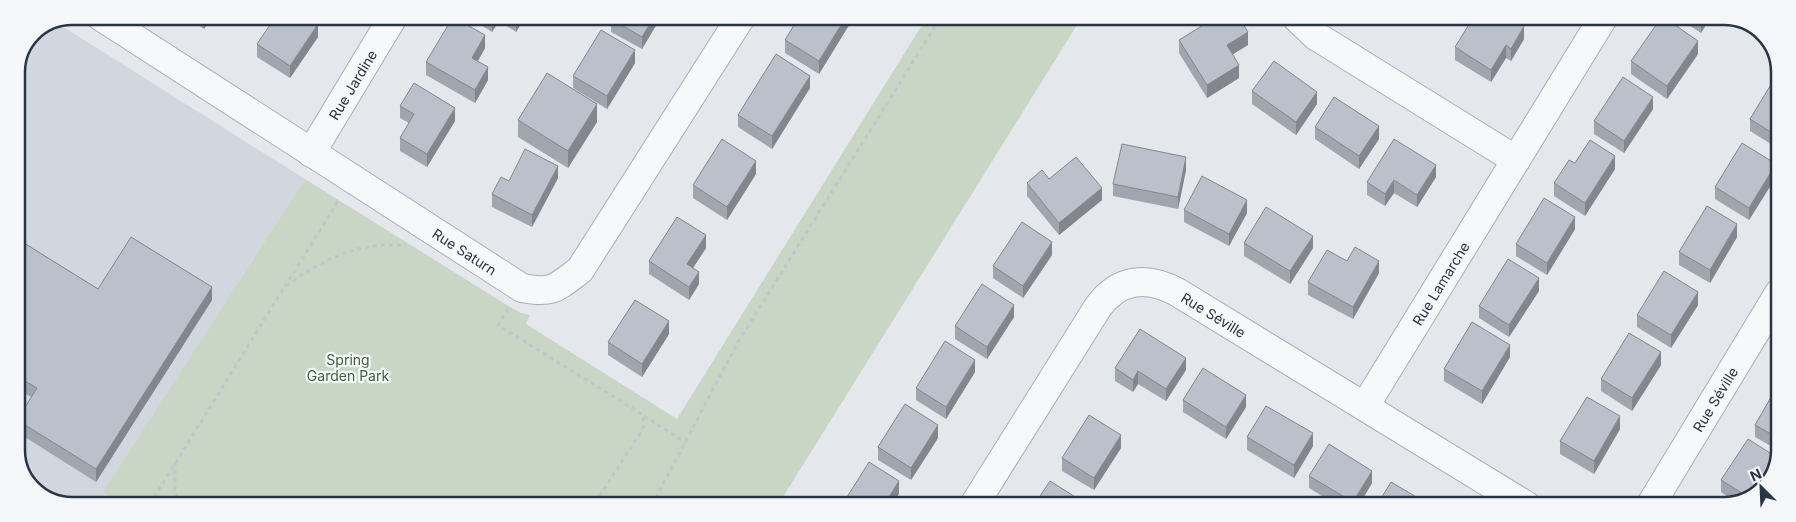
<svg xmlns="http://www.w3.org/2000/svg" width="1796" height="522" font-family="Inter,sans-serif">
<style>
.built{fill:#d2d6de}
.green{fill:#c9d6c5}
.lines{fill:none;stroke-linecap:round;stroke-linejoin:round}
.minor-casing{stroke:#a9aeb7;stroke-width:30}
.path{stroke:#c2c5cb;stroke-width:3;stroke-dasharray:4 4;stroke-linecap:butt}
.minor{stroke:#f7f8fa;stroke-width:28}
.wall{fill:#a1a5ae}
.shaded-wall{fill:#83868d}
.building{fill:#bbc0ca;stroke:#83868d}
.labels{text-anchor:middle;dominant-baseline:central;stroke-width:4.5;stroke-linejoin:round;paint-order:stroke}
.street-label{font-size:14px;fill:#2b3445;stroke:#f4f6f9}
.park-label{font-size:14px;fill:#3f6138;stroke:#f4f6f9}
.rim{fill:none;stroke:#2b3445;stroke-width:2.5}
</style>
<rect width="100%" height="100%" fill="#e4e7ec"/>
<polygon class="built" points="57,23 305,179 104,491 114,498 110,504 58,504 30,486 16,454 16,72 33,32"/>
<polygon class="green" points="927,17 1082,17 778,505 110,504 114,498 103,492 305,179 510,307 521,313 530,315 526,324 677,419"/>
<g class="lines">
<defs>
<g id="minor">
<path id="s1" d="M100,16L522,288C553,294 556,288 580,270L741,17"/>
<polyline points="1297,18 1316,36 1516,160"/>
<path id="s2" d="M311,153L393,17"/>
<path id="s3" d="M1365,406L1603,18"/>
<path id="s4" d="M974,505L1098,307C1119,278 1147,276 1177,292L1527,506"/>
<path id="s5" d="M1650,506L1779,293"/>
</g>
</defs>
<use href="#minor" class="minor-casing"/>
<g class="path">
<path d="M287,286C319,260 363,240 406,246"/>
<polyline points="508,309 498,325 643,415 644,427 594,505"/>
<polyline points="644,416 686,443"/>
<polyline points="175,462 175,489 178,504"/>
<polyline points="150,504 338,201"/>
<polyline points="652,505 738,342 941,17"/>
</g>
<use href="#minor" class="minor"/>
</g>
<g class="wall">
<polygon points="185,16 212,16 204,29"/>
<polygon points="468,17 525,17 516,32 499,21 492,32"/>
<polygon points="613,17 661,17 642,49 611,32 611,19"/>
<polygon points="854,17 819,74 785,53 785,40"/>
<polygon points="1382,18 1393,18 1390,23"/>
<polygon points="1678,18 1710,18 1701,33"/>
<polygon points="318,37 290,78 257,57 257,44"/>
<polygon points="1524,39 1511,61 1506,58 1491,82 1455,60 1455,47"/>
<polygon points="1179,40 1248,45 1232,54 1239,78 1207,98 1179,53"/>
<polygon points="485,48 478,61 488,80 475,103 426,75 426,62"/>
<polygon points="1698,54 1667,99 1631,74 1631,61"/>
<polygon points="635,63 607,109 573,88 573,76"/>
<polygon points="1780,74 1779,149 1750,131 1750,119"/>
<polygon points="810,88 772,149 738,127 738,115"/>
<polygon points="1252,91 1317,104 1296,135 1252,104"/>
<polygon points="400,106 455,121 427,167 400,151 400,138 409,123 400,118"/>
<polygon points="1653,109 1624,153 1594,134 1594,121"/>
<polygon points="518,120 597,122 568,168 518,137"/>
<polygon points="1315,127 1379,139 1359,169 1315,139"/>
<polygon points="1615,169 1585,216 1554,196 1554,183"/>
<polygon points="1186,170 1178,209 1113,196 1113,184"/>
<polygon points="756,174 727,220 693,198 693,185"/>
<polygon points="1436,177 1417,207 1394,193 1385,206 1367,195 1367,182"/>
<polygon points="1776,177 1749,220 1715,199 1715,187"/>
<polygon points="558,178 532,227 492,207 492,194 509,181"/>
<polygon points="1049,179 1102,200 1059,235 1027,196 1027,183"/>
<polygon points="1184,210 1247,213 1229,246 1184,222"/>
<polygon points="1575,229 1547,275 1516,256 1516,244"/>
<polygon points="1737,237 1710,283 1679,265 1679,252"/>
<polygon points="16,238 98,289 212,300 96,482 17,432 17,420 31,397 16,388"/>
<polygon points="1244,243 1313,248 1290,284 1244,256"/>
<polygon points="706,248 693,268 699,284 689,300 649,274 649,261"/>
<polygon points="1052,255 1023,298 993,278 993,266"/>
<polygon points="1347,261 1379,273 1353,319 1308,295 1308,282"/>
<polygon points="1539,291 1509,337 1479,318 1479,306"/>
<polygon points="1698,305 1671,348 1637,327 1637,315"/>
<polygon points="1014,317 987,359 955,339 955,326"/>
<polygon points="669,334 642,377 608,355 608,342"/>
<polygon points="1510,357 1482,404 1444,381 1444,369"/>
<polygon points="1661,365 1632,411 1601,391 1601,379"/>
<polygon points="1115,368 1186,370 1166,401 1138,384 1133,392 1115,381"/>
<polygon points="975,372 946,419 916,400 916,388"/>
<polygon points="1778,385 1778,450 1755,437 1755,425"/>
<polygon points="1183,400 1246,407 1226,439 1183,412"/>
<polygon points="1620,429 1594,474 1560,454 1560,441"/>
<polygon points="1247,437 1313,446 1294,478 1247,450"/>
<polygon points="938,438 911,480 878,460 878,447"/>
<polygon points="1121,448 1094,490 1062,471 1062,458"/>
<polygon points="1309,476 1372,483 1359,505 1337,505 1309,488"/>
<polygon points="1721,480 1758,494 1735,502 1721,492"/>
</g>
<g class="shaded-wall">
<polygon points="204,16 212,16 204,29"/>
<polygon points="494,17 499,17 499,21 492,32 492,19"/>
<polygon points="517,17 525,17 516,32 516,19"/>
<polygon points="654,17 661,17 642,49 642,37"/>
<polygon points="846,17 854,17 819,74 819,61"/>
<polygon points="1390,18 1393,18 1390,23"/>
<polygon points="1702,18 1710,18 1701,33 1701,20"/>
<polygon points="318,24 318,37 290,78 290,66"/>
<polygon points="1524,26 1524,39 1511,61 1511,49"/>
<polygon points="1248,32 1248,45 1227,58 1227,45"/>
<polygon points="485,35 485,48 472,71 472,58"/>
<polygon points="1698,41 1698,54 1667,99 1667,86"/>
<polygon points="1506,45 1506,58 1491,82 1491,70"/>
<polygon points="635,50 635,63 607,109 607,96"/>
<polygon points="1239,65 1239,78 1207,98 1207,85"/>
<polygon points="488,67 488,80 475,103 475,90"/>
<polygon points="810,76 810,88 772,149 772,136"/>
<polygon points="1317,92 1317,104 1296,135 1296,122"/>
<polygon points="1653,97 1653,109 1624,153 1624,141"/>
<polygon points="597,104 597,122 568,168 568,151"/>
<polygon points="455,108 455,121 427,167 427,154"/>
<polygon points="1379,126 1379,139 1359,169 1359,156"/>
<polygon points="1615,156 1615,169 1585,216 1585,203"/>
<polygon points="1186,157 1186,170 1178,209 1178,197"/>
<polygon points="756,161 756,174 727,220 727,207"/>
<polygon points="1776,164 1776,177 1749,220 1749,208"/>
<polygon points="1436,165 1436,177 1417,207 1417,195"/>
<polygon points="558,166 558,178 532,227 532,215"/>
<polygon points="1394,180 1394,193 1385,206 1385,194"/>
<polygon points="1102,188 1102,200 1059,235 1059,223"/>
<polygon points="1247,200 1247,213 1229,246 1229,234"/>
<polygon points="1575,217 1575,229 1547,275 1547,263"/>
<polygon points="1737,224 1737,237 1710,283 1710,270"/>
<polygon points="706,235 706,248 687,277 687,264"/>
<polygon points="1313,236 1313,248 1290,284 1290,271"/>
<polygon points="1052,242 1052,255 1023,298 1023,286"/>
<polygon points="1379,261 1379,273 1353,319 1353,307"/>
<polygon points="699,272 699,284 689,300 689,287"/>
<polygon points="1539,278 1539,291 1509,337 1509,325"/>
<polygon points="212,287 212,300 96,482 96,469"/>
<polygon points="1698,292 1698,305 1671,348 1671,335"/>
<polygon points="1014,305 1014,317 987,359 987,347"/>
<polygon points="669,321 669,334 642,377 642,364"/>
<polygon points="1510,345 1510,357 1482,404 1482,391"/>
<polygon points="1661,352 1661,365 1632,411 1632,398"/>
<polygon points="1186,358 1186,370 1166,401 1166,389"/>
<polygon points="975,360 975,372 946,419 946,407"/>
<polygon points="1138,371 1138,384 1133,392 1133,380"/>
<polygon points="1246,395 1246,407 1226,439 1226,427"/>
<polygon points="1620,416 1620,429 1594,474 1594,461"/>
<polygon points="938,425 938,438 911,480 911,468"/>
<polygon points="1313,433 1313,446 1294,478 1294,465"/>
<polygon points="1121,435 1121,448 1094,490 1094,478"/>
<polygon points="1778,458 1778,464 1758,494 1754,495"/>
<polygon points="1372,471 1372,483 1359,505 1353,505 1353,502"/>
<polygon points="899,481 899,494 892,505 884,505"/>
</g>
<g class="building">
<polygon points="276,16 306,17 318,24 290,66 257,44"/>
<polygon points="453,17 485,35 472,58 488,67 475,90 426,62"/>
<polygon points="613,17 654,17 642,37 611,19"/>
<polygon points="799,17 846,17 819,61 785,40"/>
<polygon points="1215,18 1239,18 1248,32 1227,45 1239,65 1207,85 1179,40"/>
<polygon points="1473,18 1511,18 1524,26 1511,49 1506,45 1491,70 1455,47"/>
<polygon points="1661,18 1665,18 1698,41 1667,86 1631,61"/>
<polygon points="601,30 635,50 607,96 573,76"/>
<polygon points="776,54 810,76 772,136 738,115"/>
<polygon points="1274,61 1317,92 1296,122 1252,91"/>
<polygon points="547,73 597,104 568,151 518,120"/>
<polygon points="1778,73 1780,74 1779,137 1750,119"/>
<polygon points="1623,77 1653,97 1624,141 1594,121"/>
<polygon points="414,83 455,108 427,154 400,138 414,114 400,106"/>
<polygon points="1334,97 1379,126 1359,156 1315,127"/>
<polygon points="722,139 756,161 727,207 693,185"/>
<polygon points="1394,139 1436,165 1417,195 1394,180 1385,194 1367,182"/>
<polygon points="1590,140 1615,156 1585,203 1554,183 1569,160 1575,163"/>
<polygon points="1742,143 1776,164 1749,208 1715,187"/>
<polygon points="1122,144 1186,157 1178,197 1113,184"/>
<polygon points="525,149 558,166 532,215 492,194 501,177 509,181"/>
<polygon points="1076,157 1102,188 1059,223 1027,183 1042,170 1049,179"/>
<polygon points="1202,176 1247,200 1229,234 1184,210"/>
<polygon points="1544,198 1575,217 1547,263 1516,244"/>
<polygon points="1707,206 1737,224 1710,270 1679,252"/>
<polygon points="1266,207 1313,236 1290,271 1244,243"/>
<polygon points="677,217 706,235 687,264 699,272 689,287 649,261"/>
<polygon points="1022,222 1052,242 1023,286 993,266"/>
<polygon points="131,237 212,287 96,469 17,420 37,388 16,376 16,238 98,289"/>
<polygon points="1355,247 1379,261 1353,307 1308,282 1327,250 1347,261"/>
<polygon points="1508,259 1539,278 1509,325 1479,306"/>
<polygon points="1664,271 1698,292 1671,335 1637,315"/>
<polygon points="982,284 1014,305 987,347 955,326"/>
<polygon points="635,300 669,321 642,364 608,342"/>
<polygon points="1472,322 1510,345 1482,391 1444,369"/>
<polygon points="1140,329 1186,358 1166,389 1138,371 1133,380 1115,368"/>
<polygon points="1629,333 1661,352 1632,398 1601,379"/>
<polygon points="945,341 975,360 946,407 916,388"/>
<polygon points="1203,368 1246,395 1226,427 1183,400"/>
<polygon points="1778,385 1778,438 1755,425"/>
<polygon points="1587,397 1620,416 1594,461 1560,441"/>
<polygon points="905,404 938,425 911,468 878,447"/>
<polygon points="1266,406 1313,433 1294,465 1247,437"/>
<polygon points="1089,415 1121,435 1094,478 1062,458"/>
<polygon points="1748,439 1778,458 1754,495 1748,497 1721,480"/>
<polygon points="1329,444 1372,471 1353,502 1309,476"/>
<polygon points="869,462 899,481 884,505 842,505"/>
<polygon points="1050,481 1088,505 1034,505"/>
<polygon points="1391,482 1430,505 1377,505"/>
<polygon points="1716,502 1722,506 1714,506"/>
</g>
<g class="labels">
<g class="street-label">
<text stroke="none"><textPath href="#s2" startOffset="80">Rue Jardine</textPath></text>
<text stroke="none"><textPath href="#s1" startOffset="434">Rue Saturn</textPath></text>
<text stroke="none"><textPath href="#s3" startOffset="144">Rue Lamarche</textPath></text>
<text stroke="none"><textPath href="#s4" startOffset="366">Rue Séville</textPath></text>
<text stroke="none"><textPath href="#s5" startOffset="125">Rue Séville</textPath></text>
</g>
<g class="park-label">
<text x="348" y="359">Spring<tspan x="348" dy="16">Garden Park</tspan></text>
</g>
</g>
<path d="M0 0H1796V522H0ZM72 25H1724A47 47 0 0 1 1771 72V450A47 47 0 0 1 1724 497H72A47 47 0 0 1 25 450V72A47 47 0 0 1 72 25Z" fill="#f4f6f9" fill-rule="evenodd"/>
<path class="rim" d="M72 25H1724A47 47 0 0 1 1771 72V450A47 47 0 0 1 1724 497H72A47 47 0 0 1 25 450V72A47 47 0 0 1 72 25Z"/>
<g transform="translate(1761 487) rotate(336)" stroke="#f4f6f9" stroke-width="4" paint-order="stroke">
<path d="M0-4L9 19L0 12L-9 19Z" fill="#2b3445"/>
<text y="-8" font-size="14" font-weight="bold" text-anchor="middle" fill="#2b3445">N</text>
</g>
</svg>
